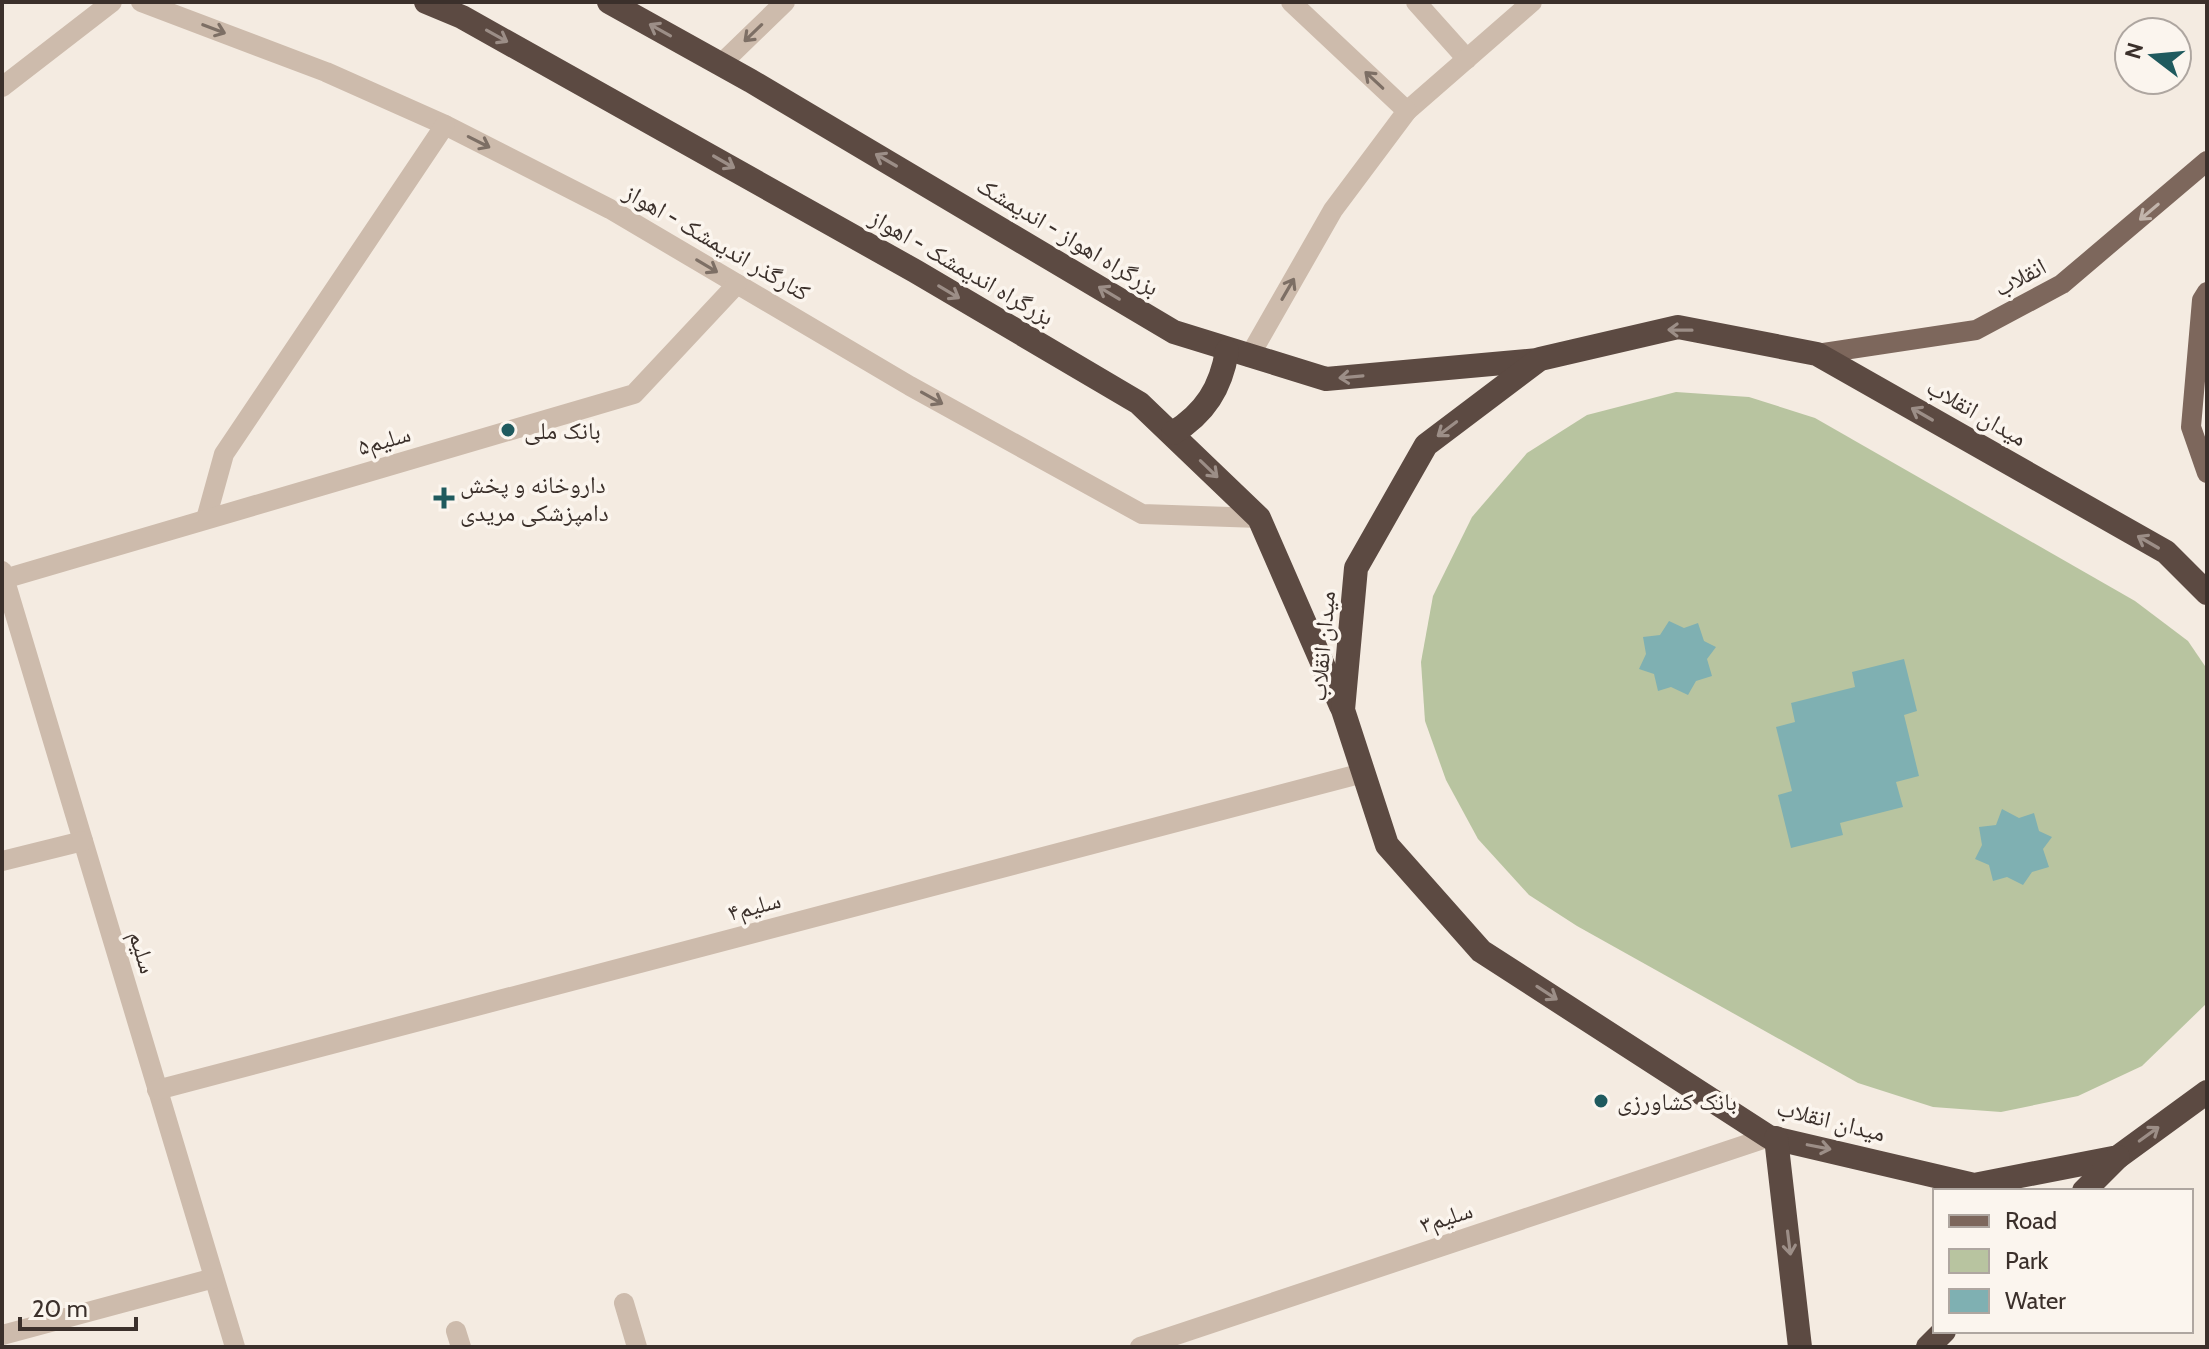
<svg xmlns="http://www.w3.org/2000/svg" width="2209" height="1349" font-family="Cabin,'Noto Naskh Arabic',sans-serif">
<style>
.green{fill:#b8c4a0}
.water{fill:#7fb0b2}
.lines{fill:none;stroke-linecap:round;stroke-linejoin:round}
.minor{stroke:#cdbbac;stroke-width:20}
.major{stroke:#7d675c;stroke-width:20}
.highway{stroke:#5c4a42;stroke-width:24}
.oneway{stroke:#7d6f65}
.oneway2{stroke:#9c8e87}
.oneway3{stroke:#c2b5ac}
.poi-dot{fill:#1f5a5e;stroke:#fbf5ee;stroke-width:3}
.labels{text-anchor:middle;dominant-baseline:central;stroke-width:7;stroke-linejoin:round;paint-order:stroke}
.street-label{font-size:24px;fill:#3b302b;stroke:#fbf5ee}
.poi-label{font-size:24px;fill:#3b302b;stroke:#fbf5ee;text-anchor:start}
</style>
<rect width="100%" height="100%" fill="#f4ebe1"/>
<polygon class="green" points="1676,392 1749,397 1815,418 2135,601 2188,641 2207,669 2207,1003 2142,1066 2078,1096 2001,1112 1933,1107 1858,1083 1577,926 1529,895 1478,839 1446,780 1425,721 1421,662 1433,596 1472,517 1527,453 1587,415"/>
<g class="water">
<polygon points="1669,621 1684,628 1698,623 1704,641 1716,647 1707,659 1712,676 1696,681 1688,695 1671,687 1658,691 1654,674 1639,669 1646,654 1643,637 1660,635"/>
<polygon points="1904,659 1917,711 1904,715 1919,776 1896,782 1903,807 1840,823 1843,835 1791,848 1778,795 1792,791 1776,727 1795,722 1791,703 1855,687 1852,672"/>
<polygon points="2002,809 2019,818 2034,813 2039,831 2052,837 2043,849 2049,867 2032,872 2023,885 2007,877 1993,881 1989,865 1975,859 1982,845 1979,827 1996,825"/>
</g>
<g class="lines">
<g class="minor">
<polyline points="141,2 326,72 445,125 610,209 910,386 1142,514 1259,518"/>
<polyline points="1416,2 1467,59"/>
<polyline points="721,64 785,2"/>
<polyline points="2,87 112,2"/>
<polyline points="1407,111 1532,2"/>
<polyline points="1249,357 1333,210 1407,111 1291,2"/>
<polyline points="206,519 224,454 445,125"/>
<polyline points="2,571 235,1347"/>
<polyline points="4,579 634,394 737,284"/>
<polyline points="2,861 83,841"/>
<polyline points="157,1090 1363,773"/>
<polyline points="624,1303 637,1347"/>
<polyline points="456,1331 461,1347"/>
<polyline points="2,1335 214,1278"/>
<polyline points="1140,1347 1769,1137"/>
</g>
<g class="major">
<polyline points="2207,292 2202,300 2191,427 2207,473"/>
<polyline points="1817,354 1976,330 2062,284 2207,161"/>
</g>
<g class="highway">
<polyline points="426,2 462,17 915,271 1139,403 1259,518 1341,706"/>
<polyline points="609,2 751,81 1174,332 1326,379 1538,360"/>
<path d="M1173,433C1205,413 1221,388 1227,351"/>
<polyline points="2207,593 2166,552 1817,354 1678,327 1540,359 1426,445 1356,568 1343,710 1387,845 1481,951 1769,1137 1974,1185 2118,1157 2207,1092"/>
<polyline points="1776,1138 1800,1347"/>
<polyline points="2084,1191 2118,1157"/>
<polyline points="1928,1347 1944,1331"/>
</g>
</g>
<defs><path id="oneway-shaft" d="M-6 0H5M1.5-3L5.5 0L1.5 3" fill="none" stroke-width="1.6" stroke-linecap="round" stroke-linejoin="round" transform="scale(2)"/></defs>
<g class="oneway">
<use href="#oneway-shaft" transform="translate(214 29) rotate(21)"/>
<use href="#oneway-shaft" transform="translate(753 33) rotate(136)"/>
<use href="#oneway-shaft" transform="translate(1374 80) rotate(-137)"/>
<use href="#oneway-shaft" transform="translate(479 142) rotate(27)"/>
<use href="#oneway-shaft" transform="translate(707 266) rotate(31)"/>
<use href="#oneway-shaft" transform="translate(1288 289) rotate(-60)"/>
<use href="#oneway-shaft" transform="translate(932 398) rotate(29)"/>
</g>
<g class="oneway2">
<use href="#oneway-shaft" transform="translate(660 30) rotate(-151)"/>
<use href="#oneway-shaft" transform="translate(497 36) rotate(29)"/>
<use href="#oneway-shaft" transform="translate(886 160) rotate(-150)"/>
<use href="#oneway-shaft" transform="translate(724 162) rotate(30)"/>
<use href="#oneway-shaft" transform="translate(949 292) rotate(31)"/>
<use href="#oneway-shaft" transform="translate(1109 293) rotate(-149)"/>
<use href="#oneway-shaft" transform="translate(1680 330) rotate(-179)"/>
<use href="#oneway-shaft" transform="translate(1351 377) rotate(175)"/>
<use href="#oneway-shaft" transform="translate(1922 414) rotate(-150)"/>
<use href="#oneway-shaft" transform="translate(1447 429) rotate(143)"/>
<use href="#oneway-shaft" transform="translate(1209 469) rotate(44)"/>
<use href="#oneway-shaft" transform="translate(2148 542) rotate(-150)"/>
<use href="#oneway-shaft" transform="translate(1547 993) rotate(33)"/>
<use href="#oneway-shaft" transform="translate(2149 1134) rotate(-36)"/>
<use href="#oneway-shaft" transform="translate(1819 1147) rotate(11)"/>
<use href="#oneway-shaft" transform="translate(1789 1243) rotate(83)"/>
</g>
<use class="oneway3" href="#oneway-shaft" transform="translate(2149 212) rotate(140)"/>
<g class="poi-dot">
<circle cx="508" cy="430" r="8"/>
<path d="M440 486h8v8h8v8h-8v8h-8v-8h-8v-8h8z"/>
<circle cx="1601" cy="1101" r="8"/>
</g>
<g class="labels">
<g class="street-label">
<text transform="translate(1068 236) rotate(31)">بزرگراه اهواز - اندیمشک</text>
<text transform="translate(717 242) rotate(30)">کنارگذر اندیمشک - اهواز</text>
<text transform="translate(962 267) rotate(30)">بزرگراه اندیمشک - اهواز</text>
<text transform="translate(2020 277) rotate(-28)">انقلاب</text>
<text transform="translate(1977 412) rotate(30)">میدان انقلاب</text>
<text transform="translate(384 440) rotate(-16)">سلیم۵</text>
<text transform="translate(1322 646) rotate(-85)">میدان انقلاب</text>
<text transform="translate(754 906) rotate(-15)">سلیم۴</text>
<text transform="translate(143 952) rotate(73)">سلیم</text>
<text transform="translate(1831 1120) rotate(14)">میدان انقلاب</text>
<text transform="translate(1446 1217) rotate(-18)">سلیم۳</text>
</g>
<g class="poi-label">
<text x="524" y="430">بانک ملی</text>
<text x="460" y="484">داروخانه و پخش<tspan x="460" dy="28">دامپزشکی مریدی</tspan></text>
<text x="1617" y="1101">بانک کشاورزی</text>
</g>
</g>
<rect width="2209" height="1349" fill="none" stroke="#3b302b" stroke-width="8"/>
<rect x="1933" y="1189" width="260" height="144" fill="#fbf5ee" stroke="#aea6a0" stroke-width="2"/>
<rect x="1949" y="1215" width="40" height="12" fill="#7d675c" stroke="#aea6a0" stroke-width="2"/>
<text x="2005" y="1229" font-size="24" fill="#3b302b">Road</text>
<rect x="1949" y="1249" width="40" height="24" fill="#b8c4a0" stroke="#aea6a0" stroke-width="2"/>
<text x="2005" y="1269" font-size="24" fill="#3b302b">Park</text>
<rect x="1949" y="1289" width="40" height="24" fill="#7fb0b2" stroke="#aea6a0" stroke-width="2"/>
<text x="2005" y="1309" font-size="24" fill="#3b302b">Water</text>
<g transform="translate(2153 56) rotate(286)"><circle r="38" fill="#fbf5ee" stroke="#aea6a0" stroke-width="2"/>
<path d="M0-6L14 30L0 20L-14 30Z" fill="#1f5a5e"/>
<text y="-12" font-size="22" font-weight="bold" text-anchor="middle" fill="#3b302b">N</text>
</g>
<path d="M20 1317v12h116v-12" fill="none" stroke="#3b302b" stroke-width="4"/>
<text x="32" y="1317" font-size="24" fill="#3b302b" stroke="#fbf5ee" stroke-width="6" paint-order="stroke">20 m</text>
</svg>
